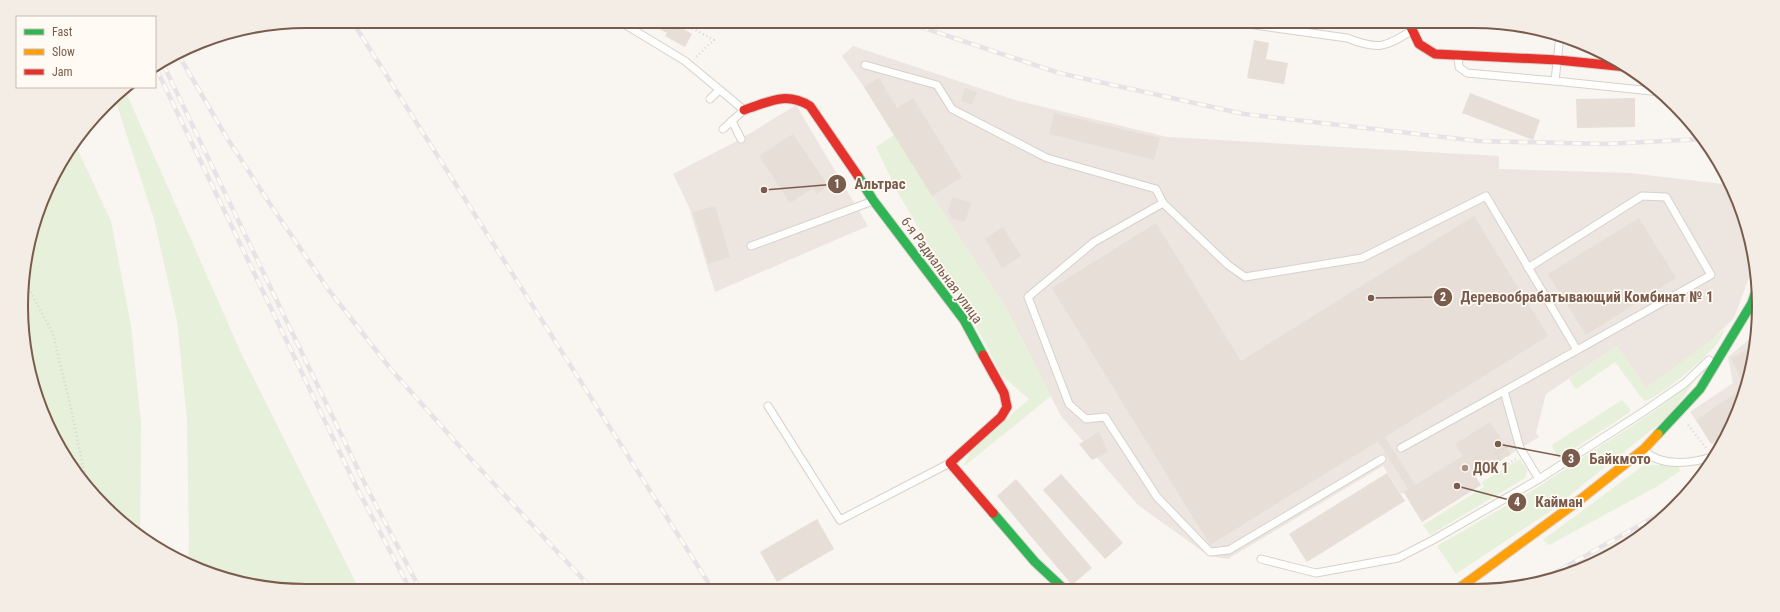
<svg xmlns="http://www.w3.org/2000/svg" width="1780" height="612" font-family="'Roboto Condensed',sans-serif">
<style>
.industrial{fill:#ede5e0}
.green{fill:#e7f0db}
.building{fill:#e6ded7}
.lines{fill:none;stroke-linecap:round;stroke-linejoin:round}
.lane-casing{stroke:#d7d1cb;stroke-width:9}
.fast-casing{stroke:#d9d2cb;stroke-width:11}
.slow-casing{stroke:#d9d2cb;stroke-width:11}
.jam-casing{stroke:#d9d2cb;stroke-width:11}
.path{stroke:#dcd5d0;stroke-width:2.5;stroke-dasharray:1 3;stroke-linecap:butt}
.lane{stroke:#fefefd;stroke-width:7}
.fast{stroke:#30b455;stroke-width:9}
.slow{stroke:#ff9f0a;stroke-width:9}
.jam{stroke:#e5322d;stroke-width:9}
.rail-casing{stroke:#e6e3e7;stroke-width:4.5}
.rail{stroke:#fffaf3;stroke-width:3;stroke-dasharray:9;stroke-linecap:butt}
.poi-dot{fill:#a69286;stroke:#fffaf3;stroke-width:1.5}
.labels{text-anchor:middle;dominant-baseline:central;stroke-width:3.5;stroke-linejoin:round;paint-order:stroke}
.street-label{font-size:14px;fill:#7a5c4d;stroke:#fffaf3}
.poi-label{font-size:14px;font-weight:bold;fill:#7a5c4d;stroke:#fffaf3;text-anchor:start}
.rim{fill:none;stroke:#7a5c4d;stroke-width:2}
.leader{fill:none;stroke:#7a5c4d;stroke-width:1.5}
.callout-dot{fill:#7a5c4d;stroke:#fffaf3;stroke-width:1.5}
.mark-label{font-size:12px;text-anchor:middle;font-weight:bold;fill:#fff}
.callout-label{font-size:15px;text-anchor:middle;font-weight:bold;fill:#7a5c4d;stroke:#fffaf3;stroke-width:3.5;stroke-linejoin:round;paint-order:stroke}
</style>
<rect width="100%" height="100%" fill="#f9f5f0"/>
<g class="industrial">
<polygon points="853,46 1015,100 1167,137 1499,156 1499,169 1630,173 1731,185 1744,214 1755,261 1734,318 1714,338 1646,388 1617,346 1546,394 1536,433 1539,437 1475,476 1481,485 1422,522 1404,493 1401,494 1383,466 1228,559 1209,556 1138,505 1061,416 1004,304 932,196 864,87 842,56"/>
<polygon points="796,105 868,226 715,292 689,207 673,174 741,139"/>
<polygon points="1757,333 1749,380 1723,443 1714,446 1690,412 1733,383 1728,357"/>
</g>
<g class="green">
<polygon points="124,88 242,355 360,591 306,591 232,581 188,561 189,543 187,419 177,321 154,219 114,96"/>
<polygon points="894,135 932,196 1004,304 1051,396 963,467 971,451 1029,399 1002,376 973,320 898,193 876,147"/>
<polygon points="74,142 111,221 131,326 141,423 140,537 104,507 69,465 31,380 22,325 23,269 50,180"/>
<path d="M1725,329C1722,334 1720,341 1716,345C1706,358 1658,399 1644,401L1615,362L1576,389L1569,379L1617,346L1646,388L1714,338Z"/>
<polygon points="1696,379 1670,415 1549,512 1456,574 1437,546 1535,489 1653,412"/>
<polygon points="1622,400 1630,409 1630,412 1560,458 1557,457 1552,445"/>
<polygon points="1520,459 1527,470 1525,478 1430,535 1423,525 1484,487 1482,482"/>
<polygon points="1644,465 1678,465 1680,471 1656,487 1549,545 1543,540"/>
<polygon points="1663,519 1600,562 1561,573 1610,546"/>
</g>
<g class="building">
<polygon points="645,21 670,21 692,34 685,47 665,36 667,33"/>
<polygon points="1254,40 1269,43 1266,59 1288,63 1284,84 1247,78"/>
<polygon points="879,78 897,108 913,98 962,177 932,196 864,87"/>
<polygon points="965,88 977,92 972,105 961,101"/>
<polygon points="1470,93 1540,120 1533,140 1462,113"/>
<polygon points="1635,98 1635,127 1577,128 1576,99"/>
<polygon points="1054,113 1160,138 1154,160 1049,134"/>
<polygon points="793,134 828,186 816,194 813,188 790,203 759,156"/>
<polygon points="836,181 841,189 833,194 828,186"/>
<polygon points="953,197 971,203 965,222 951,218 948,211"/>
<polygon points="715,206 730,257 708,264 693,212"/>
<polygon points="1474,216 1548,336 1385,437 1415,485 1463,456 1455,444 1490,422 1511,454 1475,476 1481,485 1422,522 1404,492 1408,489 1378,441 1210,545 1052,288 1156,223 1241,361"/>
<polygon points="1639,218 1676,278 1586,335 1548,274"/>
<polygon points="1003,227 1021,256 1002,268 985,239"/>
<polygon points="1755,346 1749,380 1727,433 1711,444 1696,420 1745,387 1731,358"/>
<polygon points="1099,432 1108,452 1092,460 1079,444"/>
<polygon points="1387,473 1405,501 1307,562 1289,534"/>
<polygon points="1061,474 1123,543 1105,559 1043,490"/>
<polygon points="1016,479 1092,568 1072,585 997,496"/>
<polygon points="817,519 834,549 777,582 760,552"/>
</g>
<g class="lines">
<defs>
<g id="lane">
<polyline points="619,21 685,61 744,110 723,129"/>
<path d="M1226,21L1347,38C1378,50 1384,48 1411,31"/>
<polyline points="1560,35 1555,81 1661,92"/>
<polyline points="1458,56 1459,67 1467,73 1555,81"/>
<polyline points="865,65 937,85 952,109 1047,158 1156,189 1163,203"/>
<polyline points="710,99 719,90"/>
<polyline points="732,121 741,139"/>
<polyline points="751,246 873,201"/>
<polyline points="1528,268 1642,196 1666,197 1711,275 1504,391 1520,448 1539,479"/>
<polyline points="768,406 840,520 950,463"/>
<polyline points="1401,448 1504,391"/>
<path d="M1645,451C1662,468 1694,463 1715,456"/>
<polyline points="1382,459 1229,550 1210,552 1157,497 1105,417 1086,419 1069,404 1028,297 1094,242 1163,203 1228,265 1245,277 1362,258 1486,196 1577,350"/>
<polyline points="1261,559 1316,573 1398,558 1433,540 1539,479 1643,412 1685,383 1709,360"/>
</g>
<g id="fast">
<polyline points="858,176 873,200 964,320 983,355"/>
<polyline points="1658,434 1700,389 1752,303 1757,288"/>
<polyline points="993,513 1035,562 1064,589"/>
</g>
<polyline id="slow" points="1458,589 1581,499 1644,449 1658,434"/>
<g id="jam">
<polyline points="1408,21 1419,44 1435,54 1558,60 1627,67"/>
<path d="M744,110C769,102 785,91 810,106L858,176"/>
<polyline points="983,355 1004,393 1007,407 1001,417 950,463 993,513"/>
</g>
</defs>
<use href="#lane" class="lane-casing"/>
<use href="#fast" class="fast-casing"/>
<use href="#slow" class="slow-casing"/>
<use href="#jam" class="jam-casing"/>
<g class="path">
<polyline points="678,21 714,40 694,59"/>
<polyline points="23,278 53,334 70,404 87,486"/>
<polyline points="1688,425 1707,449"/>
<polyline points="1510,445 1496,453 1504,466 1516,459"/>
</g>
<use href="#lane" class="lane"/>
<use href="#fast" class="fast"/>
<use href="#slow" class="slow"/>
<use href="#jam" class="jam"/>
<defs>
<g id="rail">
<polyline points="352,21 713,590"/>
<polyline points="903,21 1059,73 1244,114 1478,141 1606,144 1703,139"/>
<polyline points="178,54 227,138 272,207 328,289 389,367 469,457 593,590"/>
<polyline points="163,64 365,484 421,591"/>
<polyline points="156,68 357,488 411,591"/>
<polyline points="1544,579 1674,506"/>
</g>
</defs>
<use href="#rail" class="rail-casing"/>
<use href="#rail" class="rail"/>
</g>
<circle class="poi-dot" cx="1465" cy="468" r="4"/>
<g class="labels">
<g class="street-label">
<text transform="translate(942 270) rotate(54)">6-я Радиальная улица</text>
</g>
<g class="poi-label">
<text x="1473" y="468">ДОК 1</text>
</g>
</g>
<path d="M0 0H1780V612H0ZM306 28H1474A278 278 0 0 1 1752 306V306A278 278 0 0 1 1474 584H306A278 278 0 0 1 28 306V306A278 278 0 0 1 306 28Z" fill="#f4ede6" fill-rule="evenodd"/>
<path class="rim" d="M306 28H1474A278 278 0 0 1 1752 306V306A278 278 0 0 1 1474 584H306A278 278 0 0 1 28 306V306A278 278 0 0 1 306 28Z"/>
<path class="leader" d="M764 190L837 184M1371 298L1443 297M1498 444L1571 458M1457 486L1517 502"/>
<g class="callout-dot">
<circle cx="764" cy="190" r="4"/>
<circle cx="1371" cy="298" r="4"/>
<circle cx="1498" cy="444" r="4"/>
<circle cx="1457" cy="486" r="4"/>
<circle cx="837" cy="184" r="10"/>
<circle cx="1443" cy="297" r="10"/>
<circle cx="1571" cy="458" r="10"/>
<circle cx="1517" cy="502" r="10"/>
</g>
<g class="mark-label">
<text x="837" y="188">1</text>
<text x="1443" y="301">2</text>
<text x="1571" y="463">3</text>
<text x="1517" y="506">4</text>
</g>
<g class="callout-label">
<text x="880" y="189">Альтрас</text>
<text x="1587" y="302">Деревообрабатывающий Комбинат № 1</text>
<text x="1620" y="464">Байкмото</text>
<text x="1559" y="507">Кайман</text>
</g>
<rect x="16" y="16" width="140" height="72" fill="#fffaf3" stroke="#cabbb1"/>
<rect x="24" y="29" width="20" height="6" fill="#30b455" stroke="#cabbb1"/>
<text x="52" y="36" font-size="12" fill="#7a5c4d">Fast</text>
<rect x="24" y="49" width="20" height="6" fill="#ff9f0a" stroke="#cabbb1"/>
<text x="52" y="56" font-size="12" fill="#7a5c4d">Slow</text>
<rect x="24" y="69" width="20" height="6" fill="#e5322d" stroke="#cabbb1"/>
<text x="52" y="76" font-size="12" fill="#7a5c4d">Jam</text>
</svg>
